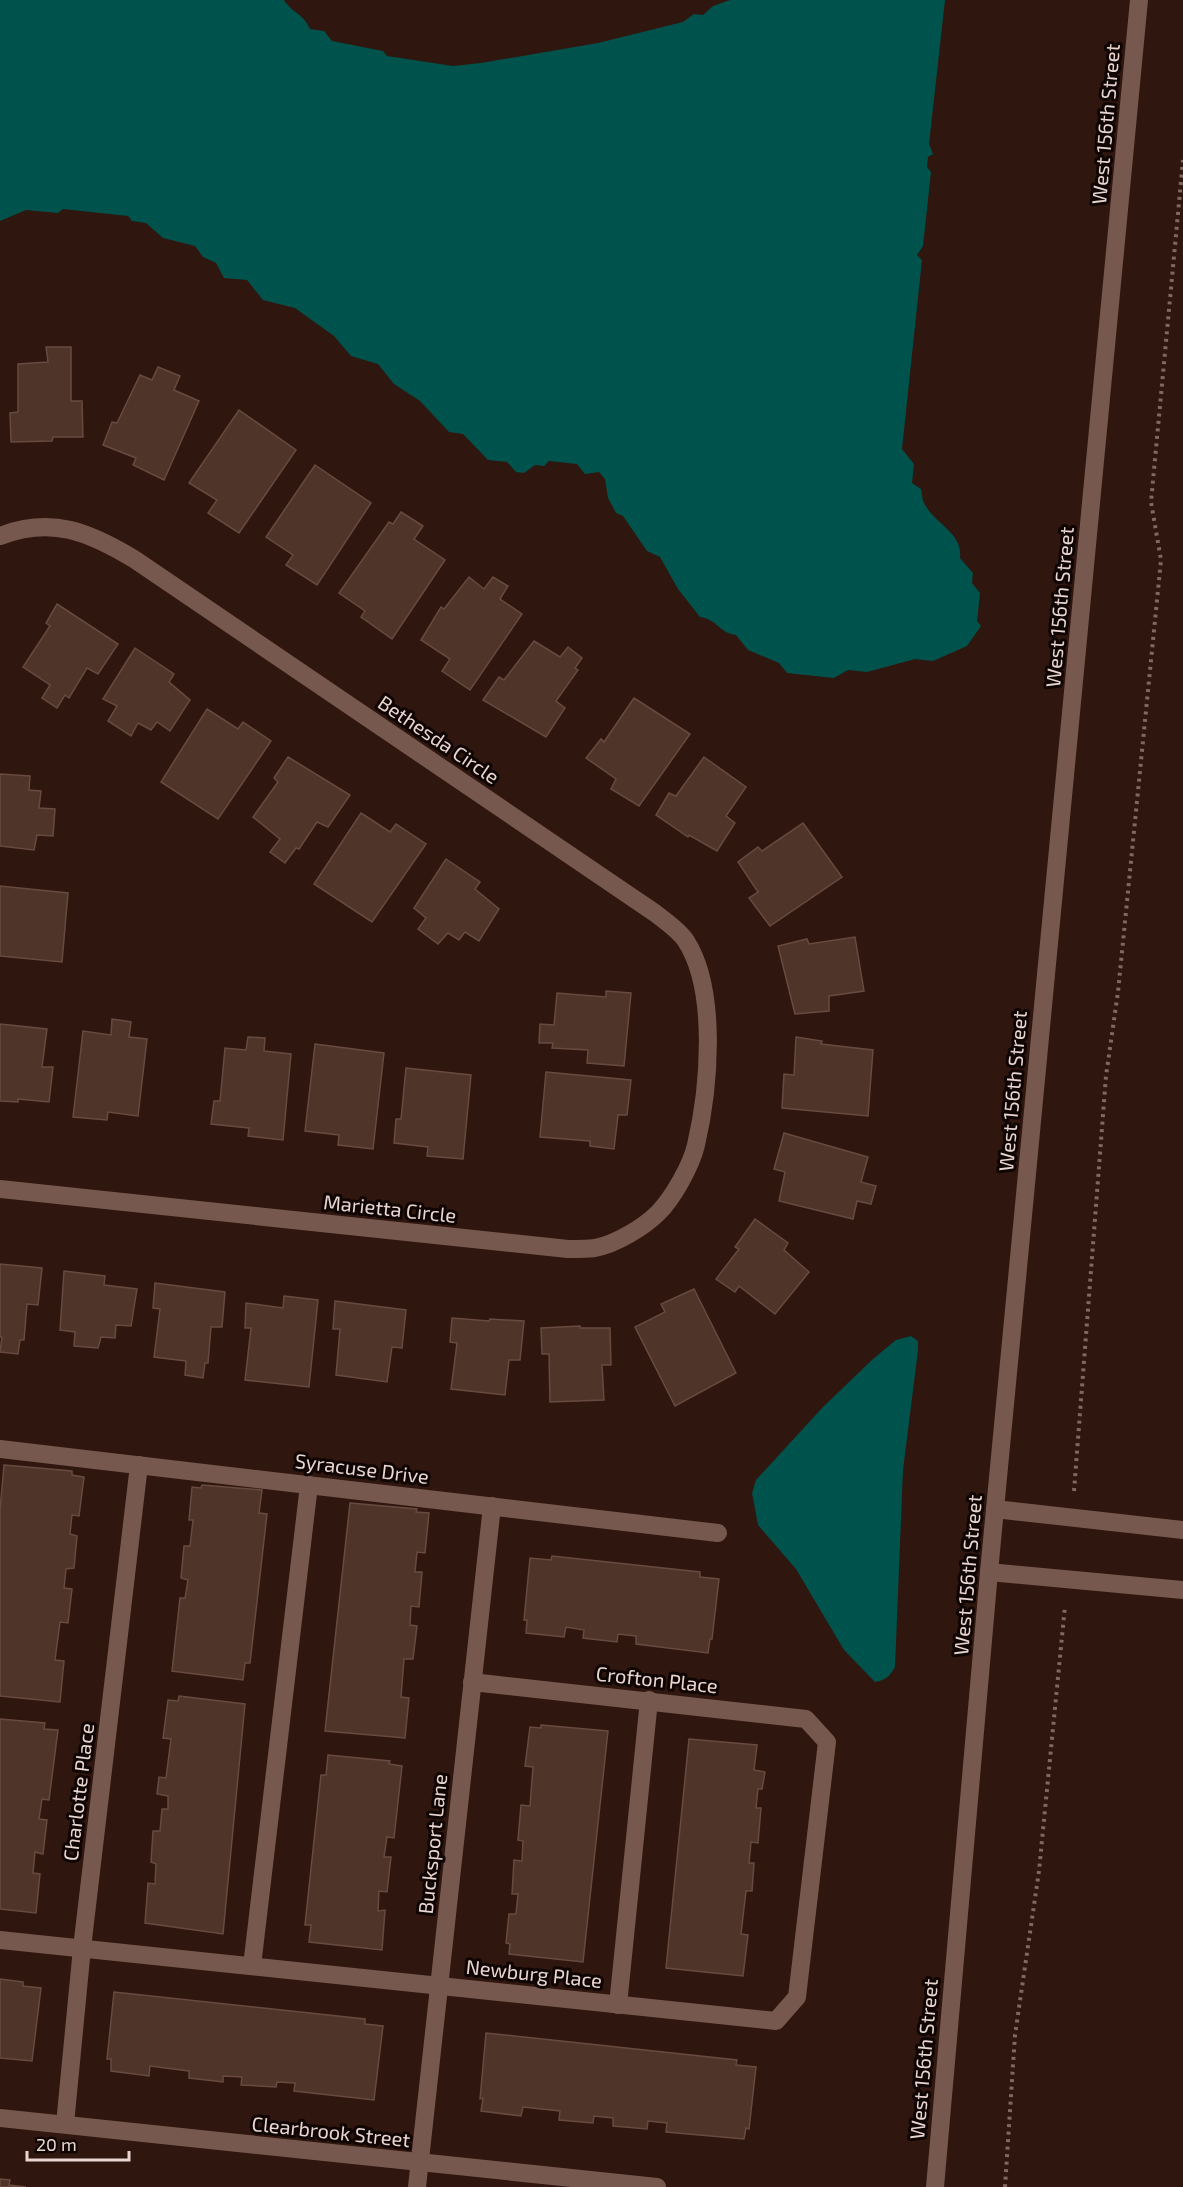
<svg xmlns="http://www.w3.org/2000/svg" width="1183" height="2187" font-family="'Exo 2',sans-serif">
<style>
.water{fill:#00534c}
.building{fill:#4f342a;stroke:#684a40;stroke-width:1.5}
.lines{fill:none;stroke-linecap:round;stroke-linejoin:round}
.path{stroke:#806963;stroke-width:4;stroke-dasharray:3 4.5;stroke-linecap:butt}
.minor{stroke:#77584e;stroke-width:18}
.labels{text-anchor:middle;dominant-baseline:central;stroke-width:6;stroke-linejoin:round;paint-order:stroke}
.street-label{font-size:20px;fill:#e9d6d1;stroke:#0f0503}
</style>
<rect width="100%" height="100%" fill="#2f160e"/>
<g class="water">
<path d="M0,0H284C293,14 303,13 310,29L324,31L332,41L383,51L387,56L453,66L481,63L598,43L683,22L694,14L703,15L713,6L730,0H945L929,144L933,154L928,157L927,167L931,172L923,246L917,255L922,260L902,449L914,464L912,483L921,489C922,493 922,499 924,503C934,524 963,532 960,558L973,573L972,583L980,593L977,621L981,626L967,646L933,661L915,659L867,672L848,670L834,678L787,673L779,663L748,650L736,635C719,633 717,619 700,617L678,589L660,557L647,551L623,516L616,513L608,498L605,479L599,472L585,474L577,464L549,461L544,466L535,465L524,473L516,472L507,462L488,460L463,434L449,432L420,401L394,384L378,364L351,356L334,336L295,308L263,300L247,280L224,278L216,263L203,257L195,246L163,238L146,223L132,221L128,216L63,209L58,213L26,210L0,221Z"/>
<path d="M911,1336L918,1341V1350L903,1470L895,1667C890,1676 886,1680 875,1682L844,1650L796,1569L758,1525L752,1493L756,1480L823,1407L873,1359L896,1340Z"/>
</g>
<g class="building">
<polygon points="46,347 71,347 71,401 82,401 83,437 53,437 52,441 11,442 10,413 18,412 18,364 48,362"/>
<polygon points="158,367 180,376 174,390 199,401 164,480 133,465 136,458 103,445 112,422 117,423 140,375 152,380"/>
<polygon points="239,410 296,450 239,533 208,513 217,500 189,483"/>
<polygon points="315,465 371,503 317,585 286,565 293,555 266,537"/>
<polygon points="401,512 423,526 414,539 445,560 392,639 361,617 365,611 339,593 389,522 393,524"/>
<polygon points="469,577 484,589 493,577 508,586 500,599 522,614 470,690 442,671 450,659 421,640 441,607 444,609"/>
<polygon points="57,604 118,644 98,674 87,668 69,698 65,695 57,708 42,698 50,685 23,667 50,626 46,623"/>
<polygon points="534,641 560,657 568,647 582,658 575,668 578,670 556,701 565,708 546,737 483,700 499,677 504,680"/>
<polygon points="135,648 174,674 169,682 190,700 170,731 157,722 151,730 138,723 131,736 108,721 117,706 103,699"/>
<polygon points="634,698 690,734 639,806 611,789 616,779 586,758 601,739 604,742"/>
<polygon points="207,709 238,729 243,722 271,741 218,819 161,782"/>
<polygon points="288,757 350,795 328,827 317,822 299,849 296,848 285,863 270,852 280,839 253,817 278,782 274,778"/>
<polygon points="704,757 746,787 726,816 735,823 717,851 689,835 688,837 656,815 669,793 676,796"/>
<polygon points="0,774 30,776 29,790 41,791 39,808 55,809 53,836 37,835 34,850 0,846"/>
<polygon points="361,813 390,832 396,824 426,844 372,922 314,884"/>
<polygon points="803,823 842,877 770,926 749,898 758,892 738,862 758,847 762,851"/>
<polygon points="446,859 480,882 475,889 499,909 479,941 465,932 459,940 448,933 438,944 418,929 426,918 414,908"/>
<polygon points="0,886 68,893 62,962 0,956"/>
<polygon points="855,937 864,991 829,996 829,1011 795,1014 778,946 807,939 809,944"/>
<polygon points="606,991 631,993 624,1066 587,1063 588,1050 552,1048 553,1043 539,1043 540,1024 554,1025 557,993 606,997"/>
<polygon points="112,1019 131,1022 129,1037 147,1039 138,1116 108,1112 107,1120 73,1117 83,1031 111,1035"/>
<polygon points="0,1024 47,1029 42,1067 53,1067 49,1102 18,1099 18,1102 0,1101"/>
<polygon points="248,1037 265,1038 264,1051 291,1054 283,1140 248,1136 249,1128 211,1124 214,1101 220,1101 225,1048 246,1050"/>
<polygon points="796,1037 822,1041 821,1044 873,1050 868,1116 782,1108 784,1074 794,1075"/>
<polygon points="315,1044 384,1053 373,1149 338,1145 339,1135 305,1131"/>
<polygon points="406,1068 471,1075 463,1159 427,1156 428,1147 394,1143 396,1119 401,1119"/>
<polygon points="546,1072 631,1080 627,1115 618,1115 614,1149 590,1146 590,1141 540,1137"/>
<polygon points="784,1133 868,1157 861,1182 876,1186 871,1204 857,1201 853,1219 779,1201 785,1172 774,1169"/>
<polygon points="755,1219 788,1243 784,1250 809,1272 775,1314 739,1286 735,1292 716,1279 739,1249 735,1247"/>
<polygon points="0,1264 42,1268 38,1305 27,1304 24,1340 20,1340 18,1354 0,1352 2,1337 0,1337"/>
<polygon points="64,1271 105,1276 104,1285 137,1289 131,1326 116,1325 115,1338 101,1337 98,1348 74,1346 75,1332 60,1330"/>
<polygon points="155,1283 225,1292 222,1327 211,1327 208,1363 205,1363 203,1378 185,1375 186,1361 154,1357 160,1309 153,1308"/>
<polygon points="694,1289 736,1373 675,1406 635,1327 665,1312 661,1304"/>
<polygon points="284,1296 318,1300 309,1387 245,1380 251,1328 245,1328 246,1303 283,1308"/>
<polygon points="335,1301 406,1310 402,1348 392,1347 387,1382 336,1375 340,1329 333,1329"/>
<polygon points="452,1318 489,1321 490,1319 524,1321 520,1360 509,1360 505,1395 451,1389 457,1343 450,1342"/>
<polygon points="580,1326 580,1328 610,1328 611,1365 602,1365 604,1400 550,1402 549,1354 542,1354 541,1328"/>
<polygon points="4,1465 72,1471 72,1475 84,1477 79,1516 72,1515 70,1534 77,1536 74,1568 66,1569 64,1588 72,1589 68,1623 60,1622 55,1660 64,1661 60,1702 0,1696 0,1510"/>
<polygon points="202,1485 262,1490 259,1513 267,1514 250,1663 245,1663 243,1680 172,1671 180,1598 185,1598 188,1580 181,1578 184,1546 190,1546 193,1520 189,1520 192,1487 201,1488"/>
<polygon points="350,1503 417,1509 416,1512 429,1513 425,1553 417,1552 415,1572 422,1572 419,1607 411,1606 410,1625 417,1626 413,1659 404,1659 401,1697 409,1698 405,1738 325,1731"/>
<polygon points="552,1556 700,1572 700,1577 719,1579 712,1639 710,1639 708,1653 636,1644 636,1636 618,1634 617,1642 583,1638 584,1630 566,1627 564,1637 526,1633 527,1620 524,1620 530,1558 551,1560"/>
<polygon points="179,1696 245,1704 223,1934 145,1923 148,1883 155,1884 156,1864 151,1862 153,1831 160,1831 162,1809 168,1809 168,1796 157,1794 159,1777 166,1778 171,1739 163,1738 168,1700 178,1701"/>
<polygon points="0,1719 45,1723 44,1729 58,1730 49,1800 42,1799 39,1819 47,1820 43,1854 35,1852 33,1873 40,1874 36,1913 0,1909"/>
<polygon points="541,1725 608,1731 583,1962 509,1954 510,1944 506,1943 509,1914 516,1914 518,1894 512,1894 514,1860 522,1861 523,1841 518,1840 521,1805 530,1806 533,1767 525,1766 530,1727 541,1728"/>
<polygon points="689,1739 757,1745 754,1770 765,1772 762,1789 758,1789 756,1808 761,1808 758,1843 751,1842 749,1863 754,1863 752,1891 746,1891 741,1934 748,1935 743,1976 666,1968"/>
<polygon points="328,1755 390,1761 389,1764 402,1766 394,1838 387,1837 384,1857 391,1857 387,1892 379,1891 378,1911 385,1910 382,1950 309,1942 311,1925 305,1925 321,1775 326,1775"/>
<polygon points="0,1979 23,1982 23,1986 41,1988 32,2061 0,2058"/>
<polygon points="114,1992 365,2019 365,2024 383,2026 374,2100 294,2091 295,2083 277,2082 276,2087 241,2085 242,2077 223,2076 223,2082 189,2078 189,2071 150,2066 149,2076 111,2071 111,2059 107,2059"/>
<polygon points="486,2033 737,2060 736,2065 756,2067 749,2129 746,2128 744,2139 666,2132 667,2123 648,2121 647,2129 613,2126 613,2118 594,2116 593,2123 559,2120 560,2111 523,2107 521,2116 481,2111 483,2098 480,2099"/>
<polygon points="0,2179 10,2180 9,2185 26,2187 0,2187"/>
</g>
<g class="lines">
<g class="path">
<polyline points="1074,1491 1106,1076 1118,992 1161,560 1151,502 1183,160"/>
<polyline points="1005,2187 1015,2035 1039,1871 1065,1606"/>
</g>
<g class="minor">
<path d="M0,536C52,516 89,532 134,559L655,913C665,921 679,930 686,941C718,991 709,1089 696,1145C691,1166 673,1198 658,1213C644,1227 616,1244 595,1248C587,1249 577,1249 568,1249L0,1189"/>
<polyline points="0,1449 718,1533"/>
<polyline points="995,1509 1183,1530"/>
<polyline points="989,1572 1183,1590"/>
<polyline points="0,1940 776,2021 797,1997 827,1742 806,1719 472,1682"/>
<polyline points="252,1966 309,1485"/>
<polyline points="618,2005 649,1700"/>
<polyline points="0,2118 657,2187"/>
<polyline points="65,2124 82,1948 139,1465"/>
<polyline points="417,2187 492,1506"/>
<polyline points="935,2187 989,1572 1139,0"/>
</g>
</g>
<g class="labels">
<g class="street-label">
<text transform="translate(1105 124) rotate(-85)">West 156th Street</text>
<text transform="translate(1059 607) rotate(-85)">West 156th Street</text>
<text transform="translate(439 739) rotate(34)">Bethesda Circle</text>
<text transform="translate(1012 1091) rotate(-85)">West 156th Street</text>
<text transform="translate(390 1208) rotate(6)">Marietta Circle</text>
<text transform="translate(362 1468) rotate(7)">Syracuse Drive</text>
<text transform="translate(967 1575) rotate(-85)">West 156th Street</text>
<text transform="translate(657 1679) rotate(6)">Crofton Place</text>
<text transform="translate(78 1792) rotate(-83)">Charlotte Place</text>
<text transform="translate(432 1844) rotate(-84)">Bucksport Lane</text>
<text transform="translate(534 1973) rotate(6)">Newburg Place</text>
<text transform="translate(923 2059) rotate(-85)">West 156th Street</text>
<text transform="translate(331 2131) rotate(6)">Clearbrook Street</text>
</g>
</g>
<path d="M27 2151v9h102v-9" fill="none" stroke="#e9d6d1" stroke-width="3"/>
<text x="36" y="2151" font-size="18" fill="#e9d6d1" stroke="#0f0503" stroke-width="4.5" paint-order="stroke">20 m</text>
</svg>
